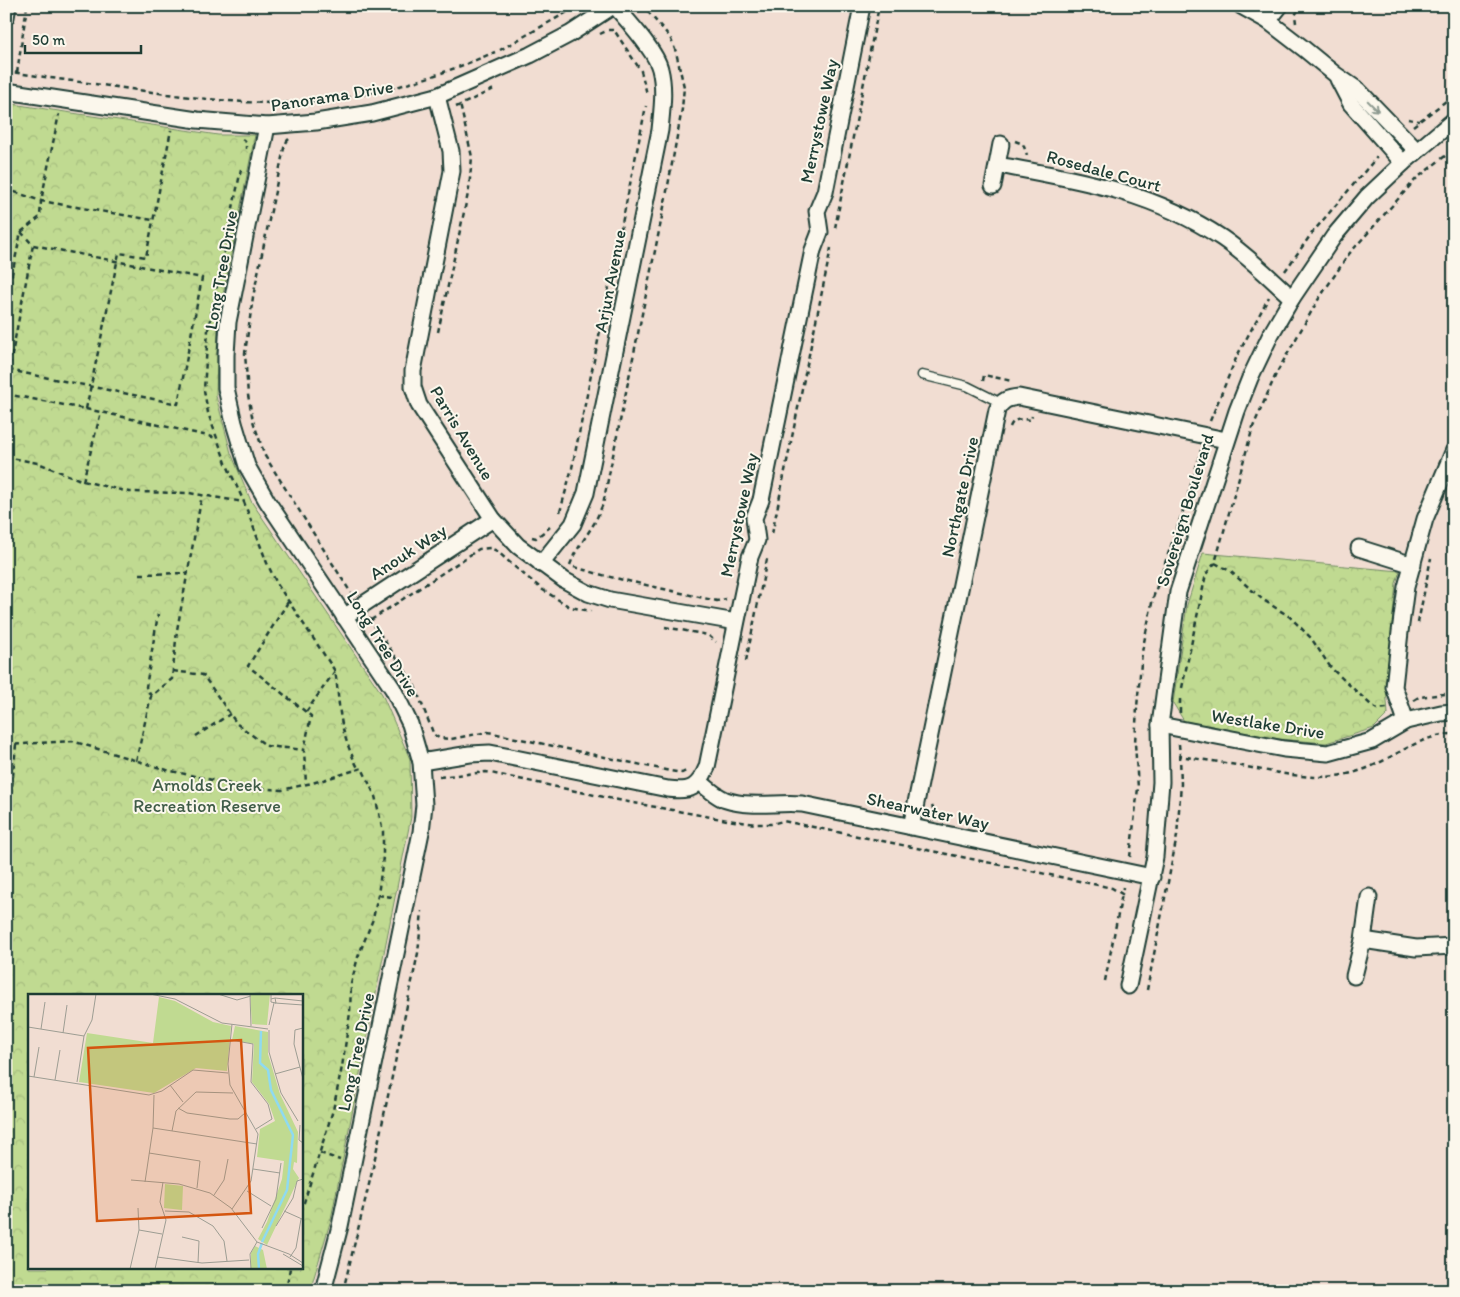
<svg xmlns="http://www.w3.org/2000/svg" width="1460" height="1297" font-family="Itim,sans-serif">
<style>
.forest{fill:url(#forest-crowns);stroke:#708c62;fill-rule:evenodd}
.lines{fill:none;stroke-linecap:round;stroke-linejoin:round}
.service-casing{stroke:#1f3d34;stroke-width:11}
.minor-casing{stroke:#1f3d34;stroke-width:19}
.path{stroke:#1f3d34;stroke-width:2.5;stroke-dasharray:5 4;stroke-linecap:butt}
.service{stroke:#fbf7ec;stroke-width:8}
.minor{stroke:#fbf7ec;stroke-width:15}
.oneway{stroke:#8d9a90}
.labels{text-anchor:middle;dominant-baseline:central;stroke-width:4;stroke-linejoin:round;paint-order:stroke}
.street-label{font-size:18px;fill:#1f3d34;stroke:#fbf7ec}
.park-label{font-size:18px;fill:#3f5c47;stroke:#fbf7ec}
.inset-river{fill:none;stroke:#8fdaf0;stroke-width:2.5}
.inset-road{fill:none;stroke:#9d9d93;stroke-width:1}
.view{fill:#d45610;fill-opacity:0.15;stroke:#d45610;stroke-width:2.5}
.inset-edge{fill:none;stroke:#1f3d34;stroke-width:2.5}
</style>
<defs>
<pattern id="forest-crowns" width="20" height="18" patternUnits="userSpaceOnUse" patternTransform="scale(1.25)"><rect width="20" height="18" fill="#c0da91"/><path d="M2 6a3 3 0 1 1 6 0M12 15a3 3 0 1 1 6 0" fill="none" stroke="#a5bc7e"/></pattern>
</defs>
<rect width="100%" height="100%" fill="#f1ddd2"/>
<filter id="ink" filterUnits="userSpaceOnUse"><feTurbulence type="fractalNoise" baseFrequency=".02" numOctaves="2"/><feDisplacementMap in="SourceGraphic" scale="10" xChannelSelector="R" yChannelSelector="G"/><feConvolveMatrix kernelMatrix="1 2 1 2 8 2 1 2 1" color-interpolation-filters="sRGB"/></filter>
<g filter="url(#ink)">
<g class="forest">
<path d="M6,103L218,135H255L218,320L216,396L231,453L251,501L382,694L410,759L411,817L331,1219L310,1291H6ZM29,996H301V1268H29Z"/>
<polygon points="1203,553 1400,571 1396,583 1386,688 1388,714 1374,728 1326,743 1279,739 1184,721 1173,703 1187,605"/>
</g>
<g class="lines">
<defs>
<polyline id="service" points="922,375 967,386 1001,403"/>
<g id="minor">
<polyline points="1241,6 1268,21 1303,48 1336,75 1358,90 1417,151"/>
<polyline points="6,17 8,6"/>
<polyline points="1268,21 1280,6"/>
<polyline points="1338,79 1351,104 1403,163"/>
<polyline points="6,91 197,120 267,126 316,122 372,113 437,96 530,55 570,34 613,6"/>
<polyline points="437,96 451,151 452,171 413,371 413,387 419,405 493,519 518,546 564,580 588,593 610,600 736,622"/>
<polyline points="267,126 228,322 226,355 226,388 234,423 247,466 267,501 393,689 410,724 421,762 424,805 421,832 340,1226 323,1291"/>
<path d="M998,165C1079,180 1151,191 1222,238C1247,255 1269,277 1292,298"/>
<polyline points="993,186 1001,144"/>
<polyline points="1359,548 1413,565"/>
<path d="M541,564L573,524L586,493L660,130C662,109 665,89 660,69C656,51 627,20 615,6"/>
<polyline points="344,617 493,519"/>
<polyline points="1406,721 1394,687 1400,632 1406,587 1425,519 1454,450"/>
<polyline points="1160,725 1284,749 1328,753 1372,741 1406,721 1441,713 1454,712"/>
<path d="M421,762L470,754L490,753L668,789C691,792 698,788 707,767L750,557L757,540L754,518L761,500L813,250L820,232L817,211L825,192L862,6"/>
<path d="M700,782C708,789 717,797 726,800C751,808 777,802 802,804L1152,877"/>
<path d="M911,827L997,410C1002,400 1008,398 1019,397L1226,440"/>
<polyline points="1363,940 1416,948 1454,946"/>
<polyline points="1354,976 1363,940 1369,897"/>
<polyline points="1128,986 1155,857 1161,782 1160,725 1178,592 1237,411 1250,378 1271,334 1292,298 1334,236 1367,197 1403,163 1454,120"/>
</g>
</defs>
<use href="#service" class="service-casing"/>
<use href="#minor" class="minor-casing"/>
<g class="path">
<polyline points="1296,23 1295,15 1301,6"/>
<polyline points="600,34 608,30 614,30 641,71 647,94"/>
<polyline points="500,50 578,6"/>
<path d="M6,71C47,78 89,83 131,89C195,98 255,107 320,101C381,95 439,76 495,52"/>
<polyline points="17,73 27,6"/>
<polyline points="456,107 494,89"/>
<polyline points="1408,119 1419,121"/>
<polyline points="1413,126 1454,95"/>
<polyline points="242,139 246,142 246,149"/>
<polyline points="289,139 287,141 284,148 253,297 245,353 248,395 253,421 265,456 351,593"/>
<polyline points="1015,141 1023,144 1027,155"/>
<polyline points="241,169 208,330 204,390 208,413 226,463 244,502"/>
<polyline points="6,189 41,201 153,220"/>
<polyline points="835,228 879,6"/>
<polyline points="21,232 33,245 202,278 178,404 9,370 33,245"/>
<polyline points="1285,271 1312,233 1377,157"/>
<polyline points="6,302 21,232 40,217 41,201 59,114"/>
<polyline points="438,332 469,189 472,157 460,104"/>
<polyline points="983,381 984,375 1012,381"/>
<polyline points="6,394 101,412 217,438"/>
<polyline points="86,409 119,253 146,257 171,130"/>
<polyline points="1210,421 1237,356 1269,297"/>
<path d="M1010,427C1014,417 1023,419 1031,420L1032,416"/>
<path d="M6,457L38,463L83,481L129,492L189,493L244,502L267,563L277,584L335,671C338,687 338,703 341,719C344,737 350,752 358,768"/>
<polyline points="83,481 101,412"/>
<polyline points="560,512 572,468 646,106"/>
<polyline points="772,534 831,248"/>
<polyline points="532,537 536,538 550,527"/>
<polyline points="1215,563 1230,571 1262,599 1290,617 1311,638 1331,668 1371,705 1377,709 1387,708"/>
<polyline points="570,565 574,555 595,522 603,504 665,202 682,109 684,87 676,52 670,37 649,13 647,6"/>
<polyline points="574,567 606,576 717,601 726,599"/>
<polyline points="140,574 189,573"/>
<polyline points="288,602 248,666 311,716 304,750"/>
<polyline points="369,618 414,684 434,735 439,738 451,739 488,732 670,771 682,773 688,770"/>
<polyline points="371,620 479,549 490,548 497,551 516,568 543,590 570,607 591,611"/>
<polyline points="1418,623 1431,558"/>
<polyline points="665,627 708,635 716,642"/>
<polyline points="746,661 767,559"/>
<polyline points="173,671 203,675 237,724 267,746 304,750 306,784"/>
<polyline points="1182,688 1206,574 1215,563 1253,427 1276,374 1318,300 1349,254 1416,179 1454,149"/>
<polyline points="151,696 146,687 158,614"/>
<polyline points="1180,699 1180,713"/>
<polyline points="1414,700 1419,697 1454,693"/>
<polyline points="306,712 335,671"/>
<polyline points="196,736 230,714"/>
<path d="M1179,744L1180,756C1204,760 1228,763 1252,768C1289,775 1325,783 1362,770C1392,760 1420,734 1454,734"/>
<polyline points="6,745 72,741 167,770 244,787 282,790 320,781 362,768 375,796 383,831 383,857 378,895 373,919 358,957 351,984 350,1013 342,1067 333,1110 301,1212"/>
<polyline points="136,761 151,696 172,679 177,630 202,495"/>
<polyline points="439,777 486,772 623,801 727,820 755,824 771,824 783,821 1041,873 1112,888 1122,894 1123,887"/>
<polyline points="932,806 937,817"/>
<polyline points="6,821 12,787 16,745"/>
<polyline points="1130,857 1138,788 1135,743 1137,707 1142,652 1153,598 1185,505 1201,450"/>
<polyline points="378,895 392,897"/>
<polyline points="1105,981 1122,894"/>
<polyline points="1147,990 1177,836 1181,784 1180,756"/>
<polyline points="320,1153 340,1160"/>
<polyline points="286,1291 290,1268"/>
<polyline points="343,1291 372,1172 418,953 422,911"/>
</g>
<use href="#service" class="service"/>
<use href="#minor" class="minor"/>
</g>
<defs><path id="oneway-shaft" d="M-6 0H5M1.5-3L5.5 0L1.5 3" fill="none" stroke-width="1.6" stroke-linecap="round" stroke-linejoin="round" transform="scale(1.25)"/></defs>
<use class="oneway" href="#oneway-shaft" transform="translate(1373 106) rotate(45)"/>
</g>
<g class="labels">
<g class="street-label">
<text transform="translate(332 96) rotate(-9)">Panorama Drive</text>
<text transform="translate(819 121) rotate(-78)">Merrystowe Way</text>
<text transform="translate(1104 171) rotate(15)">Rosedale Court</text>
<text transform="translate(221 270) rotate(-80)">Long Tree Drive</text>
<text transform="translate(610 281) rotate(-79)">Arjun Avenue</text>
<text transform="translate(462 433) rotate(59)">Parris Avenue</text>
<text transform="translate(960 497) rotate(-78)">Northgate Drive</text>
<text transform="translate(1185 510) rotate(-73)">Sovereign Boulevard</text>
<text transform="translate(739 515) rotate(-78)">Merrystowe Way</text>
<text transform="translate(408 552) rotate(-33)">Anouk Way</text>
<text transform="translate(383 644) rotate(58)">Long Tree Drive</text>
<text transform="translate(1268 724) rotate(9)">Westlake Drive</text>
<text transform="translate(928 811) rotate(12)">Shearwater Way</text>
<text transform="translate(356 1052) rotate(-78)">Long Tree Drive</text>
</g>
<g class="park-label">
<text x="207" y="785">Arnolds Creek<tspan x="207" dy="21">Recreation Reserve</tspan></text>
</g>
</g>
<g transform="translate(28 994)">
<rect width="275" height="275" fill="#f1ddd2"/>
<path d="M222,0H242L239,31L224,30ZM131,3L147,7L185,28L203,32L199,77L168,74L126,99L51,88L59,39L125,49ZM207,32L240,38V60L252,100L270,138L269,169L266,168L265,175L271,184L239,251L230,245L239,228L254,185L256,167L229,163L232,135L247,127L241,110L224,88L226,50L204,46ZM137,190L155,192L154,216L136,214ZM227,252L235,256L239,275H223V259Z" fill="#c0da91"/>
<path class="inset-river" d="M233,37L232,69L240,76L243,96L265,141L259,196L234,248M231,275L230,260L234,249"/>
<path class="inset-road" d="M122,0L147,5L194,29L240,35M190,0L209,6L223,2M243,0V8L248,9L247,4L243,5M222,1L223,32M247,4L275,7M247,9L275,11M204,30L200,70L202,91L230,140L223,187L204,215M241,31L246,9M0,33L56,42M275,34L267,36L266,50L275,85M13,35L17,8M241,36V58L253,99L270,127M35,39L39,11M203,46L225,50L223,88L240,110L244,125L228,135M247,80L272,73M0,82L121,101L134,97L165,76L200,79M6,83L11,53M27,86L32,56M49,88L56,42L64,26L68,0M142,91L155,108M126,101L125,134L229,150M150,114L159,119L202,125H210L217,119M272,131L271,146L275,149M144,137L148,117L168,98L205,99M121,159L172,167L169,194M225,175L252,179M103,186L151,190L182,199L203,214L229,248L261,260L275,269M117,188L125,134M219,197L243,212M186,201L196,186L200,165M137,217L161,218L185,232L196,247L199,267M256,217L274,225M248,232L265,204L269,187L275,185M234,234L248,205L253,169M111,236L134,240M154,243L171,247L170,269M255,260L275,272M129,263L174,269L221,266M262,263L268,254L273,225M102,275L111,236L110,214M127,275L138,226L132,208L135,188M223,275L222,260L229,248"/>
<path class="view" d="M213,46L223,219L69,227L60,54Z"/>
<rect width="275" height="275" class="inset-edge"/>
</g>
<rect width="1460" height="1297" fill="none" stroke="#fbf7ec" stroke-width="25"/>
<rect x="12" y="12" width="1435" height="1272" fill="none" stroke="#1f3d34" stroke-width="2" filter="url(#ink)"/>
<path d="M25 45v8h116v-8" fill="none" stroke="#1f3d34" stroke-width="2.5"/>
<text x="32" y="45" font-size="15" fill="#1f3d34" stroke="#fbf7ec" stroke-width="4" paint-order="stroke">50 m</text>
</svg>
